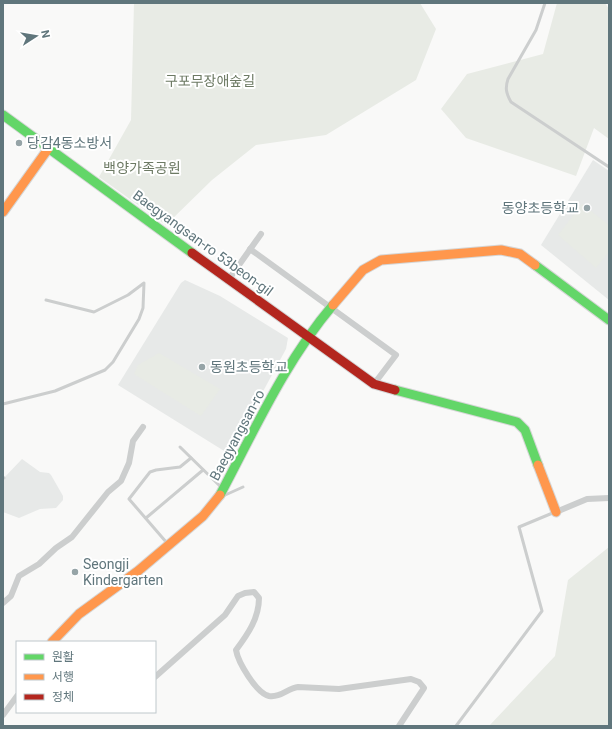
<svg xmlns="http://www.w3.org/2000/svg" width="612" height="729" font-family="Roboto,'Noto Sans KR',sans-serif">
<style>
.built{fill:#e7e9e8}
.green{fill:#e8ebe5}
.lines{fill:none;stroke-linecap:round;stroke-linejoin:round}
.fast-casing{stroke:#d5d6d6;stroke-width:11}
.slow-casing{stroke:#d5d6d6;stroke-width:11}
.jam-casing{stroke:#d5d6d6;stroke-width:11}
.lane{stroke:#cccece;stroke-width:3}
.street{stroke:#cccece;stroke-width:6}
.fast{stroke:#63d668;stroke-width:9}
.slow{stroke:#ff974d;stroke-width:9}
.jam{stroke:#b3261e;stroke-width:9}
.poi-dot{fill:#96a4a7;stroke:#fff;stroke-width:1.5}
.labels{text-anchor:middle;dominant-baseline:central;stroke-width:4;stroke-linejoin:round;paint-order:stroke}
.park-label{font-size:14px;fill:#6d7a64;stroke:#fff}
.poi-label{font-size:14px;fill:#60767c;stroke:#fff;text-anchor:start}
.street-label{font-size:14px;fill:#60767c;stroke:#fff}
</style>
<rect width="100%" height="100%" fill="#f9f9f8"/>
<g class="built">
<polygon points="593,160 609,171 609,300 541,245"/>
<polygon points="185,280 220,296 288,338 286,349 229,454 118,385 181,283"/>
<polygon points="22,459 40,472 49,473 51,475 63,496 63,500 56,508 40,509 19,518 3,512 3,479"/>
</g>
<g class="green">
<polygon points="134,3 420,3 436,29 416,80 326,135 256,145 212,180 166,225 99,177 131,120"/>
<polygon points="557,3 605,3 609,9 609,139 594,128 576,176 466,138 441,109 467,74 543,54"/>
<polygon points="582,204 609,225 609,252 596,268 558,235"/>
<polygon points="159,353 220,389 201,416 134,374 138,365"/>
<polygon points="609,547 609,726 489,726 555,656 568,580"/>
</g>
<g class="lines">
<defs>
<g id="fast">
<polyline points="3,115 192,253"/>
<polyline points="535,265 609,320"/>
<polyline points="395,390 517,422 525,430 538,465"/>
<path d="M220,495C254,431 286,360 333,305"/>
</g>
<g id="slow">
<polyline points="3,212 48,149"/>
<polyline points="333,305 363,270 381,260 501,250 520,254 535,265"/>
<polyline points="538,465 556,512"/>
<polyline points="52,642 79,614 138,571 203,516 220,495"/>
</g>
<polyline id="jam" points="192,253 374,384 395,390"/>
</defs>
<use href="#fast" class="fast-casing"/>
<use href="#slow" class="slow-casing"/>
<use href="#jam" class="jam-casing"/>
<g class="lane">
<path d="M545,3L536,30L508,79C505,88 506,93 511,102L609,167"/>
<polyline points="3,404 55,391 105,370 113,362 139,319 143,308 144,283 128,295 94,312 46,300"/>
<polyline points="180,447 223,489"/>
<polyline points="3,477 4,478"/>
<polyline points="223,496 243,487"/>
<polyline points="146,518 203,470"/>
<polyline points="167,543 129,499 150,472 156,470 180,467 191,458"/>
<polyline points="456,726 542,611 519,527 555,512"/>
</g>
<g class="street">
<polyline points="250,249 396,355 374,384"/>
<polyline points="229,279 261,234"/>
<polyline points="556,512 587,499 609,498"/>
<polyline points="3,603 11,596 19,576 39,564 56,548 72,537 108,492 121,481 129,463 133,441 143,427"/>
<path d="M155,677L225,615L238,596L245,593L254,592L259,598C259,618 248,634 236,650C238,662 256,693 269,696C280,698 288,688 298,687L339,689L411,679L419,682L424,688L399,726"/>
<polyline points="3,715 17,696"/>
</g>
<use href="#fast" class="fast"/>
<use href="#slow" class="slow"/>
<use href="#jam" class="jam"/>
</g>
<g class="poi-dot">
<circle cx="19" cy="143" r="4"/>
<circle cx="587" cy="208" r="4"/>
<circle cx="202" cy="367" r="4"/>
<circle cx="75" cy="572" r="4"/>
</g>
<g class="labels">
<g class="park-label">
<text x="210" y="81">구포무장애숲길</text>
<text x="142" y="168">백양가족공원</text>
</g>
<g class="poi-label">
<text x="27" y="143">당감4동소방서</text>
<text x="579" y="208" text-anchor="end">동양초등학교</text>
<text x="210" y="367">동원초등학교</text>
<text x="83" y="564">Seongji<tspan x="83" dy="16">Kindergarten</tspan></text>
</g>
<g class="street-label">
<text transform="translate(203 243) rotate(36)">Baegyangsan-ro 53beon-gil</text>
<text transform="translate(237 435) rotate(-62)">Baegyangsan-ro</text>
</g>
</g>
<rect width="612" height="729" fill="none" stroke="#60767c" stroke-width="8"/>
<rect x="16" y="641" width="140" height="72" fill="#ffffff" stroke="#bfc8cb"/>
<rect x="24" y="654" width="20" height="6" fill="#63d668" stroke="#bfc8cb"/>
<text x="52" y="661" font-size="12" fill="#60767c">원활</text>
<rect x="24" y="674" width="20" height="6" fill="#ff974d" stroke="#bfc8cb"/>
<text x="52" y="681" font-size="12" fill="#60767c">서행</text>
<rect x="24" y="694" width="20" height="6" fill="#b3261e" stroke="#bfc8cb"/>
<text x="52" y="701" font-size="12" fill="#60767c">정체</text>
<g transform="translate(36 36) rotate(78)" stroke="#ffffff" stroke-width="3" paint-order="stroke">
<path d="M0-3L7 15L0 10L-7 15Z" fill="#60767c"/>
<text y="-6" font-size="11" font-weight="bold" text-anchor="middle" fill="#60767c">N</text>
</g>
</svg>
